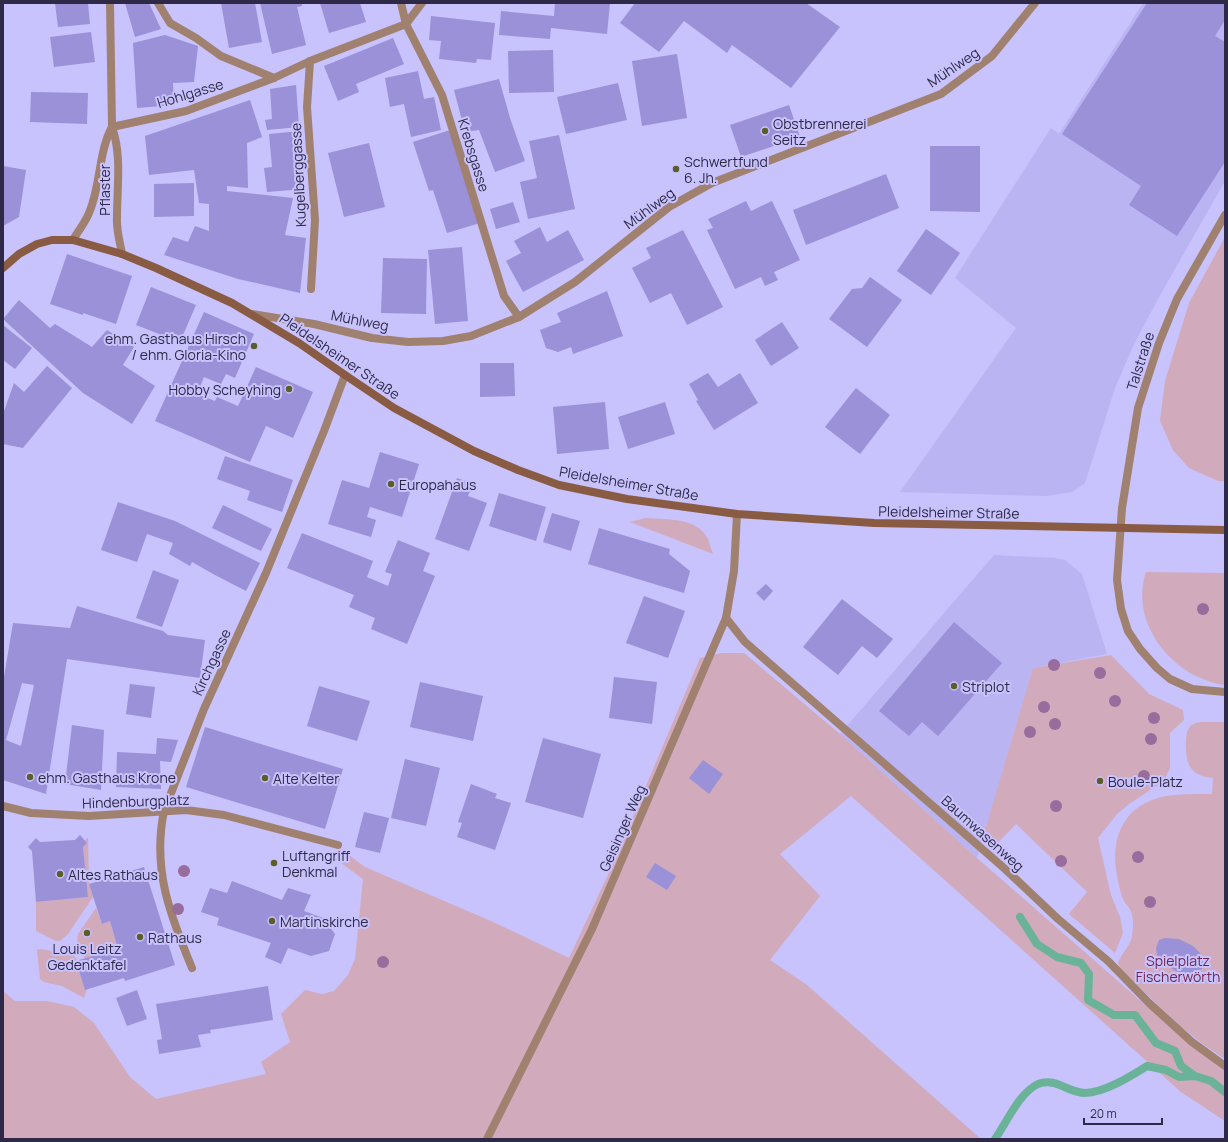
<svg xmlns="http://www.w3.org/2000/svg" width="1228" height="1142" font-family="Manrope,sans-serif">
<style>
.built{fill:#bbb4f3}
.green{fill:#d1aabc}
.lines{fill:none;stroke-linecap:round;stroke-linejoin:round}
.stream{stroke:#6ab399;stroke-width:8}
.building{fill:#9a91d9;fill-rule:evenodd}
.minor{stroke:#a0806f;stroke-width:8}
.tertiary{stroke:#a0806f;stroke-width:8}
.secondary{stroke:#895b43;stroke-width:8}
.tree{fill:#986d9d}
.poi-dot{fill:#5d5d2a;stroke:#c8c2fd;stroke-width:1.5}
.labels{text-anchor:middle;dominant-baseline:central;stroke-width:4;stroke-linejoin:round;paint-order:stroke}
.street-label{font-size:14px;fill:#2d2946;stroke:#c8c2fd}
.poi-label{font-size:14px;fill:#2d2946;stroke:#c8c2fd;text-anchor:start}
.park-label{font-size:14px;fill:#70274f;stroke:#c8c2fd}
</style>
<rect width="100%" height="100%" fill="#c8c2fd"/>
<g class="built">
<polygon points="1143,3 1225,3 1225,181 1158,299 1134,344 1115,388 1085,483 1072,492 1047,496 900,492 1016,328 955,278 1051,128 1059,134"/>
<polygon points="994,555 1056,558 1065,560 1082,574 1107,654 1033,668 977,858 840,734"/>
</g>
<g class="green">
<polygon points="1225,237 1225,481 1218,481 1189,468 1173,450 1160,421 1165,381 1189,303"/>
<path d="M646,518C668,520 697,517 708,539C710,544 711,550 713,554L630,522Z"/>
<path d="M1146,572L1225,573V685C1214,684 1206,680 1196,676C1159,657 1132,614 1146,572Z"/>
<polygon points="722,653 744,653 840,734 977,858 1191,1045 1225,1071 1225,1121 1181,1092 851,796 780,854 820,896 770,960 807,985 981,1139 3,1139 3,989 4,992 15,1001 47,1001 74,1007 94,1023 130,1077 156,1099 266,1074 261,1062 290,1042 281,1014 305,990 322,994 334,991 348,975 355,959 363,879 341,863 349,855 365,867 491,921 569,958 613,864 700,658"/>
<polygon points="1111,655 1149,694 1183,710 1184,720 1170,733 1170,768 1164,781 1129,804 1117,814 1098,838 1111,895 1120,917 1123,933 1115,953 1069,914 1087,892 1016,824 992,849 982,840 1033,668"/>
<path d="M1200,722H1225V1059L1204,1045L1179,1025L1120,969L1118,963C1121,953 1131,946 1132,936C1133,929 1134,919 1131,912C1130,907 1125,904 1123,899C1121,895 1120,889 1119,885C1108,843 1120,805 1166,796C1181,794 1197,794 1212,794L1213,778C1204,777 1196,775 1191,768C1185,761 1184,735 1189,728C1191,724 1196,723 1200,722Z"/>
<polygon points="88,837 89,884 93,897 68,934 60,941 56,941 36,931 36,902 88,897 83,847 87,843 85,841"/>
<polygon points="96,908 102,924 110,921 119,952 111,955 109,951 85,959 77,943 78,934"/>
<polygon points="40,949 47,950 61,954 66,950 71,952 78,961 76,961 85,989 87,989 84,998 62,986 44,982 40,979 37,950"/>
</g>
<g class="lines">
<g class="stream">
<polyline points="1020,917 1037,944 1057,957 1081,963 1089,974 1088,1000 1114,1015 1135,1015 1156,1043 1175,1051 1181,1066 1195,1076"/>
<path d="M995,1139C1007,1122 1019,1093 1038,1084C1056,1077 1068,1093 1085,1093C1104,1093 1131,1076 1147,1066L1166,1070L1179,1077L1195,1076L1211,1081L1225,1092"/>
</g>
</g>
<g class="building">
<polygon points="55,3 88,3 90,24 58,27"/>
<polygon points="125,3 149,3 161,29 135,37"/>
<polygon points="221,3 255,3 262,42 229,48"/>
<polygon points="260,3 302,3 302,6 297,7 306,45 272,54"/>
<polygon points="320,3 360,3 366,22 329,33"/>
<polygon points="555,3 610,3 607,34 551,28 550,39 499,35 501,11 554,16"/>
<polygon points="635,3 806,3 840,27 791,88 732,45 727,53 684,21 659,52 620,23"/>
<polygon points="1147,3 1225,3 1225,20 1215,36 1225,42 1225,162 1177,236 1129,205 1141,186 1062,134"/>
<polygon points="431,16 495,23 491,60 477,59 476,63 439,59 441,41 429,40"/>
<polygon points="91,32 95,62 54,67 50,37"/>
<polygon points="165,35 198,46 194,82 173,83 174,105 137,108 133,43"/>
<polygon points="393,38 404,64 356,84 359,92 338,101 324,66"/>
<polygon points="553,50 554,92 509,93 508,51"/>
<polygon points="677,54 687,118 642,126 632,61"/>
<polygon points="418,71 424,99 434,97 441,130 411,137 404,104 390,107 385,78"/>
<polygon points="499,79 510,118 525,161 495,172 479,130 465,132 454,90"/>
<polygon points="618,83 627,120 566,134 557,97"/>
<polygon points="296,85 299,127 267,130 265,120 272,119 270,89"/>
<polygon points="31,92 88,93 87,124 30,122"/>
<polygon points="250,100 262,137 247,143 248,188 227,186 227,191 293,198 285,235 306,238 300,293 238,279 164,255 173,237 188,242 195,226 209,231 209,204 199,203 194,170 149,175 145,136"/>
<polygon points="789,105 800,137 741,157 730,125"/>
<polygon points="450,130 480,223 447,233 433,190 429,191 413,142"/>
<polygon points="300,131 304,189 267,192 264,168 272,167 269,134"/>
<polygon points="559,135 575,209 528,219 520,182 537,178 529,141"/>
<polygon points="369,143 385,207 344,217 328,153"/>
<polygon points="930,146 980,146 980,212 930,211"/>
<polygon points="3,166 26,170 19,217 3,226"/>
<polygon points="886,174 899,208 806,245 793,210"/>
<polygon points="194,183 194,216 154,217 154,184"/>
<polygon points="746,201 751,211 772,201 800,260 774,272 778,280 765,286 761,277 735,289 707,230 713,228 708,219"/>
<polygon points="513,202 520,222 496,229 490,209"/>
<polygon points="540,227 547,242 568,230 584,260 523,292 506,261 521,253 514,241"/>
<polygon points="926,229 960,253 931,295 897,271"/>
<polygon points="683,230 723,307 687,325 671,293 650,303 632,268 651,258 646,248"/>
<polygon points="462,247 468,321 435,324 428,250"/>
<polygon points="67,254 132,276 116,324 83,313 83,315 50,304"/>
<polygon points="383,258 427,259 426,314 381,313"/>
<polygon points="870,277 902,300 867,347 829,319 852,289 862,288"/>
<polygon points="151,287 196,305 180,342 136,325"/>
<polygon points="607,291 623,336 573,354 571,347 558,352 546,348 540,330 561,322 557,313"/>
<polygon points="19,300 50,328 55,324 92,347 107,330 134,347 123,365 155,386 132,424 83,393 3,319"/>
<polygon points="204,312 254,334 235,378 226,374 221,384 204,377 197,394 215,401 217,397 238,406 256,367 313,392 293,438 266,426 250,462 155,421"/>
<polygon points="782,322 799,348 771,366 755,340"/>
<polygon points="3,325 32,348 15,369 3,360"/>
<polygon points="480,363 514,363 515,396 480,397"/>
<polygon points="47,366 72,388 23,448 3,444 3,414 14,383 24,392"/>
<polygon points="708,373 718,387 740,373 758,403 714,430 696,401 698,400 689,384"/>
<polygon points="856,388 890,415 860,454 825,427"/>
<polygon points="605,402 609,449 557,454 553,407"/>
<polygon points="665,402 675,434 628,449 618,417"/>
<polygon points="380,452 419,464 402,517 370,507 367,517 376,520 371,537 328,524 342,480 369,488"/>
<polygon points="225,456 293,480 282,512 247,500 250,491 217,479"/>
<polygon points="457,478 473,484 468,496 487,503 469,551 435,539"/>
<polygon points="499,493 546,507 536,541 489,526"/>
<polygon points="118,502 175,521 260,563 246,591 215,575 192,562 190,566 169,554 173,543 147,534 137,562 101,550"/>
<polygon points="223,505 272,529 261,551 212,528"/>
<polygon points="552,513 580,521 571,551 543,542"/>
<polygon points="599,528 670,549 669,554 690,571 684,593 588,564"/>
<polygon points="302,533 373,561 367,577 388,586 392,574 385,572 398,540 430,553 423,571 435,576 407,644 371,629 375,618 349,607 354,595 287,568"/>
<polygon points="153,570 179,580 162,627 136,618"/>
<polygon points="766,584 773,591 764,601 756,593"/>
<polygon points="644,596 685,611 668,658 626,643"/>
<polygon points="842,599 893,639 877,658 862,646 838,675 803,647"/>
<path d="M77,606L163,631L168,635L205,640L200,678L67,659L46,794L3,780V683L13,623L70,628ZM22,683L34,685L21,746L6,740Z"/>
<polygon points="954,622 1002,663 938,736 922,722 909,736 879,711"/>
<polygon points="614,677 657,682 652,724 609,718"/>
<polygon points="420,682 483,696 473,741 410,727"/>
<polygon points="130,684 155,687 151,718 126,714"/>
<polygon points="319,686 370,701 357,741 307,726"/>
<polygon points="72,725 104,730 101,790 65,784"/>
<polygon points="205,727 343,769 325,829 186,787"/>
<polygon points="157,738 178,740 171,762 160,761 161,789 116,787 117,752 156,754"/>
<polygon points="543,738 601,754 583,818 525,802"/>
<polygon points="405,759 440,768 426,826 391,818"/>
<polygon points="703,760 723,774 709,794 689,778"/>
<polygon points="471,784 497,794 495,798 511,803 495,850 457,837 462,823 458,822"/>
<polygon points="364,812 389,818 380,853 355,847"/>
<polygon points="80,835 87,843 83,847 88,897 36,902 32,851 28,847 36,838 40,842 75,840"/>
<polygon points="655,863 676,876 667,890 646,877"/>
<polygon points="144,867 175,965 125,981 124,978 85,990 76,961 109,951 111,955 119,952 110,921 102,924 89,884"/>
<polygon points="232,881 282,900 288,888 311,895 304,911 323,918 335,934 329,951 311,956 288,948 281,964 265,957 271,943 217,925 219,918 201,912 210,888 227,893"/>
<polygon points="1165,938 1179,939 1193,946 1200,953 1203,959 1204,965 1202,969 1196,973 1186,974 1176,971 1164,964 1157,955 1156,948 1159,940"/>
<polygon points="268,986 273,1020 210,1030 211,1033 198,1035 201,1047 159,1054 157,1040 162,1039 156,1004"/>
<polygon points="137,990 147,1019 127,1026 116,998"/>
</g>
<g class="lines">
<g class="minor">
<polyline points="158,3 170,23 196,38 221,56 274,78"/>
<polyline points="401,3 406,24 442,95 504,296 519,317"/>
<polyline points="406,24 422,3"/>
<polyline points="310,61 307,107 315,220 311,289"/>
<polyline points="112,127 186,111 274,78 310,61 406,24"/>
<polyline points="1225,215 1177,299 1159,343 1138,408 1122,508 1117,580 1121,609 1128,631 1140,649 1157,668 1170,679 1192,689 1225,692"/>
<polyline points="252,314 314,324 372,338 408,342 443,341 471,336 519,317 575,282 669,207 712,183 941,94 992,56 1035,3"/>
<polyline points="726,618 745,642 1004,868 1058,919 1108,961 1149,1003 1192,1042 1225,1066"/>
<polyline points="3,806 31,813 89,816 186,810 224,815 338,845"/>
<path d="M192,968C170,915 152,869 164,811L204,709L266,573L324,431L345,375"/>
<polyline points="487,1139 592,929 726,618 734,571 737,514"/>
</g>
<g class="tertiary">
<path d="M110,3L112,127C122,155 117,187 117,217C116,229 120,242 122,254"/>
<path d="M73,240C78,231 85,223 89,213C101,186 98,153 112,127"/>
</g>
<polyline class="secondary" points="3,268 19,254 37,244 52,240 73,240 122,254 156,268 232,303 299,343 345,375 394,408 474,451 518,470 559,485 627,499 737,514 874,523 1225,530"/>
</g>
<g class="tree">
<circle cx="1203" cy="609" r="6"/>
<circle cx="1054" cy="665" r="6"/>
<circle cx="1100" cy="673" r="6"/>
<circle cx="1115" cy="701" r="6"/>
<circle cx="1044" cy="707" r="6"/>
<circle cx="1154" cy="718" r="6"/>
<circle cx="1055" cy="724" r="6"/>
<circle cx="1030" cy="732" r="6"/>
<circle cx="1151" cy="739" r="6"/>
<circle cx="1144" cy="776" r="6"/>
<circle cx="1056" cy="806" r="6"/>
<circle cx="1138" cy="857" r="6"/>
<circle cx="1061" cy="861" r="6"/>
<circle cx="184" cy="871" r="6"/>
<circle cx="1150" cy="902" r="6"/>
<circle cx="178" cy="909" r="6"/>
<circle cx="383" cy="962" r="6"/>
</g>
<g class="poi-dot">
<circle cx="765" cy="131" r="4"/>
<circle cx="676" cy="169" r="4"/>
<circle cx="254" cy="346" r="4"/>
<circle cx="289" cy="389" r="4"/>
<circle cx="391" cy="484" r="4"/>
<circle cx="954" cy="686" r="4"/>
<circle cx="30" cy="777" r="4"/>
<circle cx="265" cy="778" r="4"/>
<circle cx="1100" cy="781" r="4"/>
<circle cx="274" cy="863" r="4"/>
<circle cx="60" cy="874" r="4"/>
<circle cx="272" cy="921" r="4"/>
<circle cx="87" cy="933" r="4"/>
<circle cx="140" cy="937" r="4"/>
</g>
<g class="labels">
<g class="street-label">
<text transform="translate(953 67) rotate(-34)">Mühlweg</text>
<text transform="translate(190 93) rotate(-17)">Hohlgasse</text>
<text transform="translate(474 155) rotate(73)">Krebsgasse</text>
<text transform="translate(298 175) rotate(-93)">Kugelberggasse</text>
<text transform="translate(104 190) rotate(-90)">Pflaster</text>
<text transform="translate(649 208) rotate(-36)">Mühlweg</text>
<text transform="translate(360 320) rotate(11)">Mühlweg</text>
<text transform="translate(340 356) rotate(34)">Pleidelsheimer Straße</text>
<text transform="translate(1140 361) rotate(-72)">Talstraße</text>
<text transform="translate(629 483) rotate(10)">Pleidelsheimer Straße</text>
<text transform="translate(949 512) rotate(1)">Pleidelsheimer Straße</text>
<text transform="translate(211 662) rotate(-65)">Kirchgasse</text>
<text transform="translate(136 801) rotate(-2)">Hindenburgplatz</text>
<text transform="translate(622 828) rotate(-66)">Geisinger Weg</text>
<text transform="translate(983 833) rotate(42)">Baumwasenweg</text>
</g>
<g class="poi-label">
<text x="773" y="123">Obstbrennerei<tspan x="773" dy="16">Seitz</tspan></text>
<text x="684" y="161">Schwertfund<tspan x="684" dy="16">6. Jh.</tspan></text>
<text x="246" y="338" text-anchor="end">ehm. Gasthaus Hirsch<tspan x="246" dy="16">/ ehm. Gloria-Kino</tspan></text>
<text x="281" y="389" text-anchor="end">Hobby Scheyhing</text>
<text x="399" y="484">Europahaus</text>
<text x="962" y="686">Striplot</text>
<text x="38" y="777">ehm. Gasthaus Krone</text>
<text x="273" y="778">Alte Kelter</text>
<text x="1108" y="781">Boule-Platz</text>
<text x="282" y="855">Luftangriff<tspan x="282" dy="16">Denkmal</tspan></text>
<text x="68" y="874">Altes Rathaus</text>
<text x="280" y="921">Martinskirche</text>
<text x="148" y="937">Rathaus</text>
<text x="87" y="948" text-anchor="middle">Louis Leitz<tspan x="87" dy="16">Gedenktafel</tspan></text>
</g>
<g class="park-label">
<text x="1178" y="960">Spielplatz<tspan x="1178" dy="16">Fischerwörth</tspan></text>
</g>
</g>
<rect width="1228" height="1142" fill="none" stroke="#2d2946" stroke-width="8"/>
<path d="M1084 1118v6h78v-6" fill="none" stroke="#2d2946" stroke-width="2"/>
<text x="1090" y="1118" font-size="12" fill="#2d2946" stroke="#c8c2fd" stroke-width="3" paint-order="stroke">20 m</text>
</svg>
